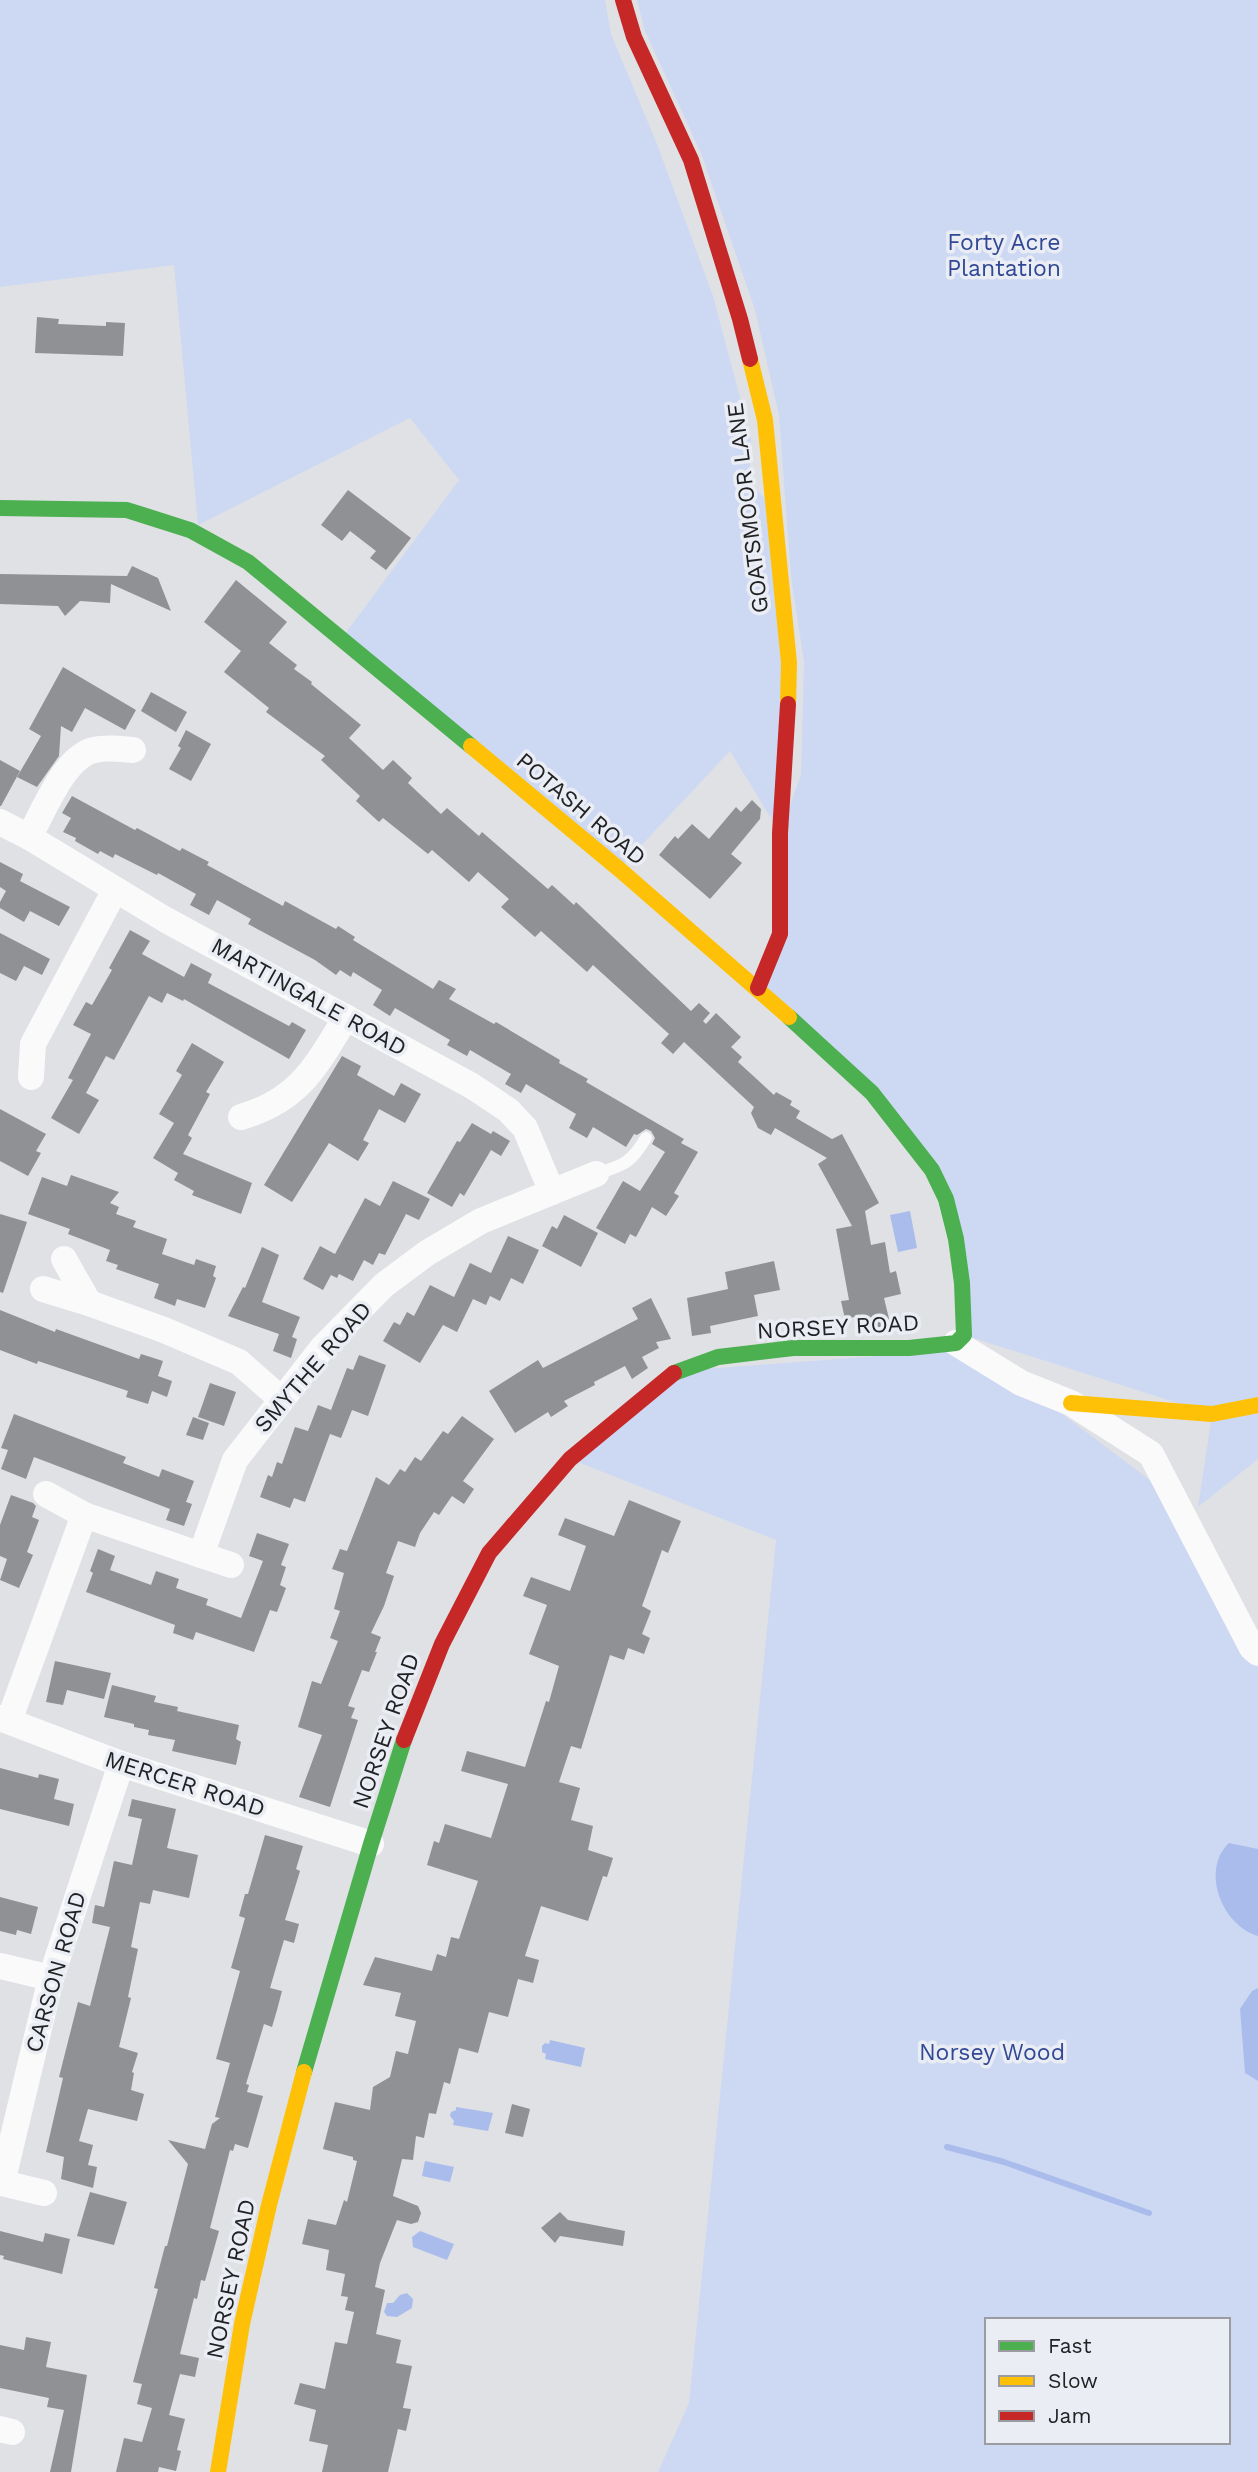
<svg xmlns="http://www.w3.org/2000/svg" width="1258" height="2472" font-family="'Work Sans',sans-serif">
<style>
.green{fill:#cdd9f3;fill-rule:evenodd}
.water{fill:#a9bceb}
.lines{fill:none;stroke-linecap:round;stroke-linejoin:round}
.stream{stroke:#a9bceb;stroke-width:6}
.building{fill:#909194}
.lane{stroke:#fafafb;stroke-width:12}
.street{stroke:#fafafb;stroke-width:26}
.fast{stroke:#4caf50;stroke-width:16}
.slow{stroke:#ffc107;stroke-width:16}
.jam{stroke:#c62828;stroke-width:16}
.labels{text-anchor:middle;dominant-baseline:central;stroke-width:7;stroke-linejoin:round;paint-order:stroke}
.park-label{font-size:23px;fill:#304895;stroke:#eaedf4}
.street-label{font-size:23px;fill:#212224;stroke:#eaedf4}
</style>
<rect width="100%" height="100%" fill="#dfe1e5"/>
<g class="green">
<polygon points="0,0 605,0 611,34 657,144 713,296 751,439 749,483 773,506 789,663 781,830 801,775 804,662 791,577 779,415 755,310 701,153 645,31 637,0 1258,0 1258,1459 1198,1507 1212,1414 964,1335 962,1283 946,1199 872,1093 758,988 780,934 780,833 730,751 619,869 342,638 459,480 410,418 198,525 174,265 0,287"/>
<path d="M958,1350L1021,1383L1175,1499L1258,1666V2472H658L689,2403L776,1540L570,1459L677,1371ZM987,2320H1228V2442H987Z"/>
</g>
<g class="water">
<polygon points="910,1211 917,1248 898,1252 890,1215"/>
<path d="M1229,1843L1258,1849V1936C1222,1926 1200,1870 1229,1843Z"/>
<polygon points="1258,1988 1258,2081 1245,2073 1240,2009 1252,1991"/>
<polygon points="550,2040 585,2048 581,2067 545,2059 546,2054 542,2052 542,2046 545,2043 549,2044"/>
<polygon points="456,2107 493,2113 488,2131 453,2125 454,2121 450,2116 451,2112 456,2110"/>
<polygon points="425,2161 454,2167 450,2182 422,2176"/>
<polygon points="420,2231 454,2244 447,2260 413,2247 412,2237"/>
<polygon points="407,2293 413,2299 412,2308 397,2317 387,2316 384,2312 387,2303 393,2303 400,2295"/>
</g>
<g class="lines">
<polyline class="stream" points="947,2147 1004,2162 1149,2213"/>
</g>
<g class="building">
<polygon points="37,317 59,319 58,324 106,326 106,322 125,323 123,356 35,353"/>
<polygon points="348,490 411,538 386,570 370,558 376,551 350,531 342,541 321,525"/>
<polygon points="132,566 158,578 171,611 111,584 110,603 80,601 65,616 58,606 0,604 0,574 127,576"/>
<polygon points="236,580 287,622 269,643 297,665 294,669 312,682 311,684 361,725 349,738 383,770 393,760 412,778 408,783 441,814 447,808 479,836 482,832 548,889 552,885 574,905 576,902 691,1011 699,1003 710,1013 703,1021 706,1024 716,1013 741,1037 731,1047 742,1057 738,1062 774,1095 776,1092 792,1101 790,1105 800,1111 796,1118 832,1139 842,1134 879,1203 865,1211 871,1245 885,1242 890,1273 896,1271 901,1294 884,1298 891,1327 861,1327 859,1316 845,1319 841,1301 849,1300 836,1229 852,1226 818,1164 827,1158 775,1128 771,1135 758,1128 751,1113 754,1107 684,1042 673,1054 661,1043 669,1034 593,965 587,972 541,931 535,937 501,907 509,899 478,872 469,882 432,850 428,854 383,818 379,822 356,801 360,796 321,760 325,756 266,712 269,708 224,672 241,651 204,622"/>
<polygon points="63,667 136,710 125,730 85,708 72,732 61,726 59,756 37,787 17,777 41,736 29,729"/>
<polygon points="151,692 187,712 176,732 141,711"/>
<polygon points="186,730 211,744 191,781 169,769 181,748 178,746"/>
<polygon points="0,760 20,771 1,806 0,806"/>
<polygon points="72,796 135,830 137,828 180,851 182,848 209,862 207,865 283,906 285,901 336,929 338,926 355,937 353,940 433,989 439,980 456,989 449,999 494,1024 496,1022 560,1060 559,1063 588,1079 586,1082 684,1139 681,1143 698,1152 674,1193 679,1196 666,1216 652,1207 636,1237 630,1234 625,1244 596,1228 623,1181 640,1191 665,1152 652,1144 655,1138 651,1131 646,1129 637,1135 634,1134 626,1147 593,1127 587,1138 569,1128 576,1114 526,1084 521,1093 505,1084 511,1074 470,1050 467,1056 447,1045 450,1040 395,1008 390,1016 373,1005 382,990 353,972 351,977 340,970 336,975 315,960 248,924 251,919 217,900 209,915 190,905 196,894 158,873 157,875 115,854 113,858 100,851 98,854 75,841 76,838 63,832 71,818 62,813"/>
<polygon points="752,800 761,809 760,819 731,854 742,863 710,899 659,855 675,836 678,839 692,824 709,839 736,807 741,812"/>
<polygon points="0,862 23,874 20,881 70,907 59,926 30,911 24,922 0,908 0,902 6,891 0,887"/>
<polygon points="130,930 150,941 142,954 184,977 191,963 212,974 208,983 289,1026 292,1022 306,1030 289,1059 184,999 183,1001 167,993 162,1003 149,996 114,1060 106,1056 86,1093 99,1100 79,1134 51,1118 73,1080 68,1078 91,1034 73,1025 86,1002 92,1005 112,970 109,968"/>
<polygon points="0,933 50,959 42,975 24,966 16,981 0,973"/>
<polygon points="192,1043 224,1062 206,1092 210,1094 188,1135 192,1138 183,1154 252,1183 241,1214 192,1195 194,1191 174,1180 178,1173 153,1158 174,1123 159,1114 182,1075 176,1071"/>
<polygon points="342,1056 361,1066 357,1075 394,1096 401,1083 421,1094 405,1123 379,1109 363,1140 369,1143 358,1161 329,1143 292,1202 264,1185"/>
<polygon points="0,1109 46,1134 36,1151 41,1153 28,1176 0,1161"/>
<polygon points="472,1123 491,1134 493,1131 510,1141 501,1156 491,1150 464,1196 460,1193 452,1207 427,1193 457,1141 460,1142"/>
<polygon points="71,1175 119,1192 110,1203 119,1207 116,1214 136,1221 133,1227 167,1239 162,1254 194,1265 196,1259 216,1266 213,1276 216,1278 205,1308 177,1299 175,1306 154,1298 159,1284 116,1269 118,1265 106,1261 110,1250 68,1234 70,1229 28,1214 42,1177 67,1186"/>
<polygon points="393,1181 430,1199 419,1220 406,1214 385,1255 379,1253 373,1265 364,1260 353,1281 339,1274 337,1278 331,1275 323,1290 303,1279 320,1246 335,1254 365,1198 380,1206"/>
<polygon points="0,1214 27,1222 3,1293 0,1292"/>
<polygon points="564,1215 598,1233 581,1267 542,1246 552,1226 557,1229"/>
<polygon points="508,1236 539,1250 523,1284 511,1278 500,1301 490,1296 486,1305 473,1299 457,1332 443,1325 420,1363 383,1341 394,1322 400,1325 407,1312 414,1316 430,1285 454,1297 470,1263 491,1273"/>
<polygon points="262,1247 279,1255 262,1302 300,1317 292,1337 297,1339 291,1358 273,1351 279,1334 228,1316 243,1287 245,1288"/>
<polygon points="774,1261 780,1290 754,1295 758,1316 710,1326 711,1333 692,1336 687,1298 728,1289 725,1272"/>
<polygon points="651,1298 671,1339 656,1342 659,1348 642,1357 648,1368 632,1379 625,1366 594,1382 595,1385 564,1401 568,1406 551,1417 548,1412 515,1433 489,1391 538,1360 543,1368 638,1319 632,1308"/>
<polygon points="0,1310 55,1332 56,1329 139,1359 141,1354 163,1361 158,1376 172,1381 167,1397 152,1391 148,1404 126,1397 128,1391 38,1361 37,1364 0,1350"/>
<polygon points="359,1355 386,1365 368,1416 352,1410 341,1438 330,1434 305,1502 294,1498 290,1508 260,1497 268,1475 272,1477 277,1462 282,1464 295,1427 308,1431 318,1405 331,1410 347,1368 353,1370"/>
<polygon points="210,1383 236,1392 224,1426 198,1417"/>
<polygon points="14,1414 126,1457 123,1463 159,1477 162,1469 194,1481 186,1502 192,1504 184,1526 166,1520 170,1509 34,1457 26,1479 1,1469 8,1450 1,1448"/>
<polygon points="462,1416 494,1439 463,1481 474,1489 464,1504 452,1496 439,1515 434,1512 420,1533 415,1547 398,1541 386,1573 394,1576 384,1606 371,1633 381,1637 375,1652 377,1652 369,1672 362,1670 348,1706 355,1708 351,1718 358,1720 330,1807 299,1797 322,1735 298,1727 312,1681 321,1684 338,1641 330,1638 340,1611 334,1609 344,1573 332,1569 340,1549 347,1551 376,1477 389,1485 400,1469 405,1472 415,1457 421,1461 443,1431 448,1434"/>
<polygon points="193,1417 209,1423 203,1440 186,1435"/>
<polygon points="11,1495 33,1503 36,1506 32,1517 39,1520 27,1552 33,1555 19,1588 0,1580 7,1559 0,1556 0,1525"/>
<polygon points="629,1500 681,1521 668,1553 662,1550 642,1606 651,1611 642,1634 650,1638 644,1654 628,1648 624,1660 610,1655 581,1749 571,1746 559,1782 580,1788 571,1820 593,1826 588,1850 613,1858 607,1877 603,1876 588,1921 541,1906 525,1956 539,1960 533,1983 518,1979 508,2017 489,2012 478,2053 459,2048 450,2084 444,2082 436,2114 429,2113 424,2138 416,2136 413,2160 402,2159 393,2196 418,2206 421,2213 418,2222 411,2224 397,2220 380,2263 375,2287 385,2290 376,2334 401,2340 396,2363 412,2366 403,2408 411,2409 406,2431 398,2429 388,2472 322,2472 328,2445 309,2441 316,2410 294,2404 300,2383 325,2389 335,2342 347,2344 354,2312 345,2310 348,2297 341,2296 345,2274 326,2270 329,2250 302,2244 308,2219 336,2225 344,2200 347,2202 357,2161 353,2160 353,2157 323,2149 335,2102 370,2110 373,2087 390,2077 396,2051 408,2054 416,2021 395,2016 401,1993 363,1985 375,1957 432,1971 437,1954 446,1957 451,1937 459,1939 478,1881 427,1865 434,1841 439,1843 445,1824 491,1838 508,1784 461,1771 467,1751 525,1767 546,1701 549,1702 559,1666 529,1654 547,1605 523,1596 531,1577 570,1591 586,1546 558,1535 565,1518 614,1536"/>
<polygon points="257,1533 289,1544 281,1565 286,1567 280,1585 286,1588 277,1612 270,1610 254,1652 196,1632 193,1640 173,1633 175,1625 86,1592 93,1573 90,1571 98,1549 115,1556 110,1570 151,1585 156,1571 179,1579 176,1588 208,1599 206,1605 241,1618 263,1561 249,1556"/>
<polygon points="55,1661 111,1673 104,1699 67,1690 63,1705 46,1702"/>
<polygon points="112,1685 156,1696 154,1702 178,1707 177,1711 239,1725 236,1739 241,1742 236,1765 172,1751 175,1740 148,1735 149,1730 134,1727 134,1724 104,1717"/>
<polygon points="0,1768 38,1778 39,1774 59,1779 54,1799 74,1804 69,1826 0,1809"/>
<polygon points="132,1799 176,1809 167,1848 198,1855 189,1898 153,1890 150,1904 140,1902 131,1947 138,1949 128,1997 131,1998 119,2047 138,2053 132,2072 134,2073 131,2090 144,2094 137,2121 88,2109 79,2141 93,2145 88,2165 97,2167 93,2188 61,2179 64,2157 46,2152 63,2078 59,2077 78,2002 90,2006 110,1927 92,1923 95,1905 104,1907 114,1861 132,1865 142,1819 128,1816"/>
<polygon points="265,1835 303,1846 296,1869 300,1871 285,1920 299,1924 294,1943 284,1940 270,1988 282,1991 277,2010 272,2027 264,2024 246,2084 249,2085 247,2092 263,2096 248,2148 235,2144 233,2151 230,2150 210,2228 219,2231 205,2281 201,2280 197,2299 194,2298 180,2354 199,2358 195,2377 180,2374 169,2415 185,2419 177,2450 181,2451 176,2471 159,2467 158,2472 116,2472 124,2438 142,2442 152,2408 137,2404 142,2384 133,2382 158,2289 154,2288 165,2246 167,2246 188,2164 168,2140 205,2149 212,2124 220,2118 215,2117 230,2063 216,2059 240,1971 231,1968 245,1918 239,1916 245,1894 248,1894"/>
<polygon points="0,1897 38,1907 31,1934 17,1930 16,1935 0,1931"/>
<polygon points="512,2104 530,2109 523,2137 505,2133"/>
<polygon points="90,2192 127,2202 114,2245 77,2236"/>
<polygon points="560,2212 568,2220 625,2231 623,2246 560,2236 555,2243 541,2228"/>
<polygon points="0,2231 43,2242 45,2233 70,2239 62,2274 3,2259 4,2256 0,2255"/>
<polygon points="26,2337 51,2342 46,2367 87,2375 71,2472 50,2472 64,2410 47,2407 49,2398 0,2388 0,2345 24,2350"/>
</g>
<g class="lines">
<path class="lane" d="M596,1174C624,1165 630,1164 646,1138"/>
<g class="street">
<polyline points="0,822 29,837 166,920 472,1086 508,1110 525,1128 552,1192"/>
<path d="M29,837C44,811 64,757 94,750C107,747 120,749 133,750"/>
<polyline points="31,1077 33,1044 115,890"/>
<path d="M241,1117C300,1100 316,1066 346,1017"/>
<polyline points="64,1259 89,1303 164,1330 239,1362 281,1399"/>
<polyline points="43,1289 89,1303"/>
<polyline points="956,1343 1021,1383 1071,1403 1151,1454 1252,1648 1258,1653"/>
<polyline points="46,1494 84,1515"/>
<polyline points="201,1555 231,1565"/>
<polyline points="0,1718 121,1764 371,1844"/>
<polyline points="9,1721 84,1515 201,1555 235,1460 323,1347 384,1285 427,1253 481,1221 596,1174"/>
<polyline points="0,1966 51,1978"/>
<polyline points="0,2182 2,2183 51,1978 121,1764"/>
<polyline points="2,2183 44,2193"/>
<polyline points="0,2429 12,2432"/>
</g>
<g class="fast">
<polyline points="0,508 127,510 190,530 248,562 471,746"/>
<polyline points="674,1373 718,1357 793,1348 909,1348 956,1343 964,1335 962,1283 956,1239 946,1199 932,1170 872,1093 789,1017"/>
<polyline points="304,2072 371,1844 404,1740"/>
</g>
<g class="slow">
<polyline points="750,359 765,420 789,663 788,704"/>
<polyline points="471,746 619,869 789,1017"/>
<polyline points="1071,1403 1212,1414 1258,1405"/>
<polyline points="218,2472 242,2324 269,2205 304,2072"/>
</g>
<g class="jam">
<polyline points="623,0 634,37 691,160 740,319 750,359"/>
<polyline points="758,988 780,934 780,833 788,704"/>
<polyline points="404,1740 442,1644 489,1553 570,1459 674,1373"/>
</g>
</g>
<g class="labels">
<g class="park-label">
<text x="1004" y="242">Forty Acre<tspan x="1004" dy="26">Plantation</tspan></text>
<text x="992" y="2052">Norsey Wood</text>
</g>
<g class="street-label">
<text transform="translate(748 508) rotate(-97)">GOATSMOOR LANE</text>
<text transform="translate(581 809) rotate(40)">POTASH ROAD</text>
<text transform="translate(309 997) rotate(29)">MARTINGALE ROAD</text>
<text transform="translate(838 1327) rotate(-3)">NORSEY ROAD</text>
<text transform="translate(313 1367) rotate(-49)">SMYTHE ROAD</text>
<text transform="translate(386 1731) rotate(-71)">NORSEY ROAD</text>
<text transform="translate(185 1784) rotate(18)">MERCER ROAD</text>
<text transform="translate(56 1972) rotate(-74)">CARSON ROAD</text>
<text transform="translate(231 2279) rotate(-78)">NORSEY ROAD</text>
</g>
</g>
<rect x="985" y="2318" width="245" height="126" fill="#eaedf4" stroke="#9a9ca1" stroke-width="2"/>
<rect x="999" y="2341" width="35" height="10" fill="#4caf50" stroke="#9a9ca1" stroke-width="2"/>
<text x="1048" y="2353" font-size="21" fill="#212224">Fast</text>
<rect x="999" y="2376" width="35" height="10" fill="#ffc107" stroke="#9a9ca1" stroke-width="2"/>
<text x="1048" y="2388" font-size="21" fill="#212224">Slow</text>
<rect x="999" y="2411" width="35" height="10" fill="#c62828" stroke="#9a9ca1" stroke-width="2"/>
<text x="1048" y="2423" font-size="21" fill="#212224">Jam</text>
</svg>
